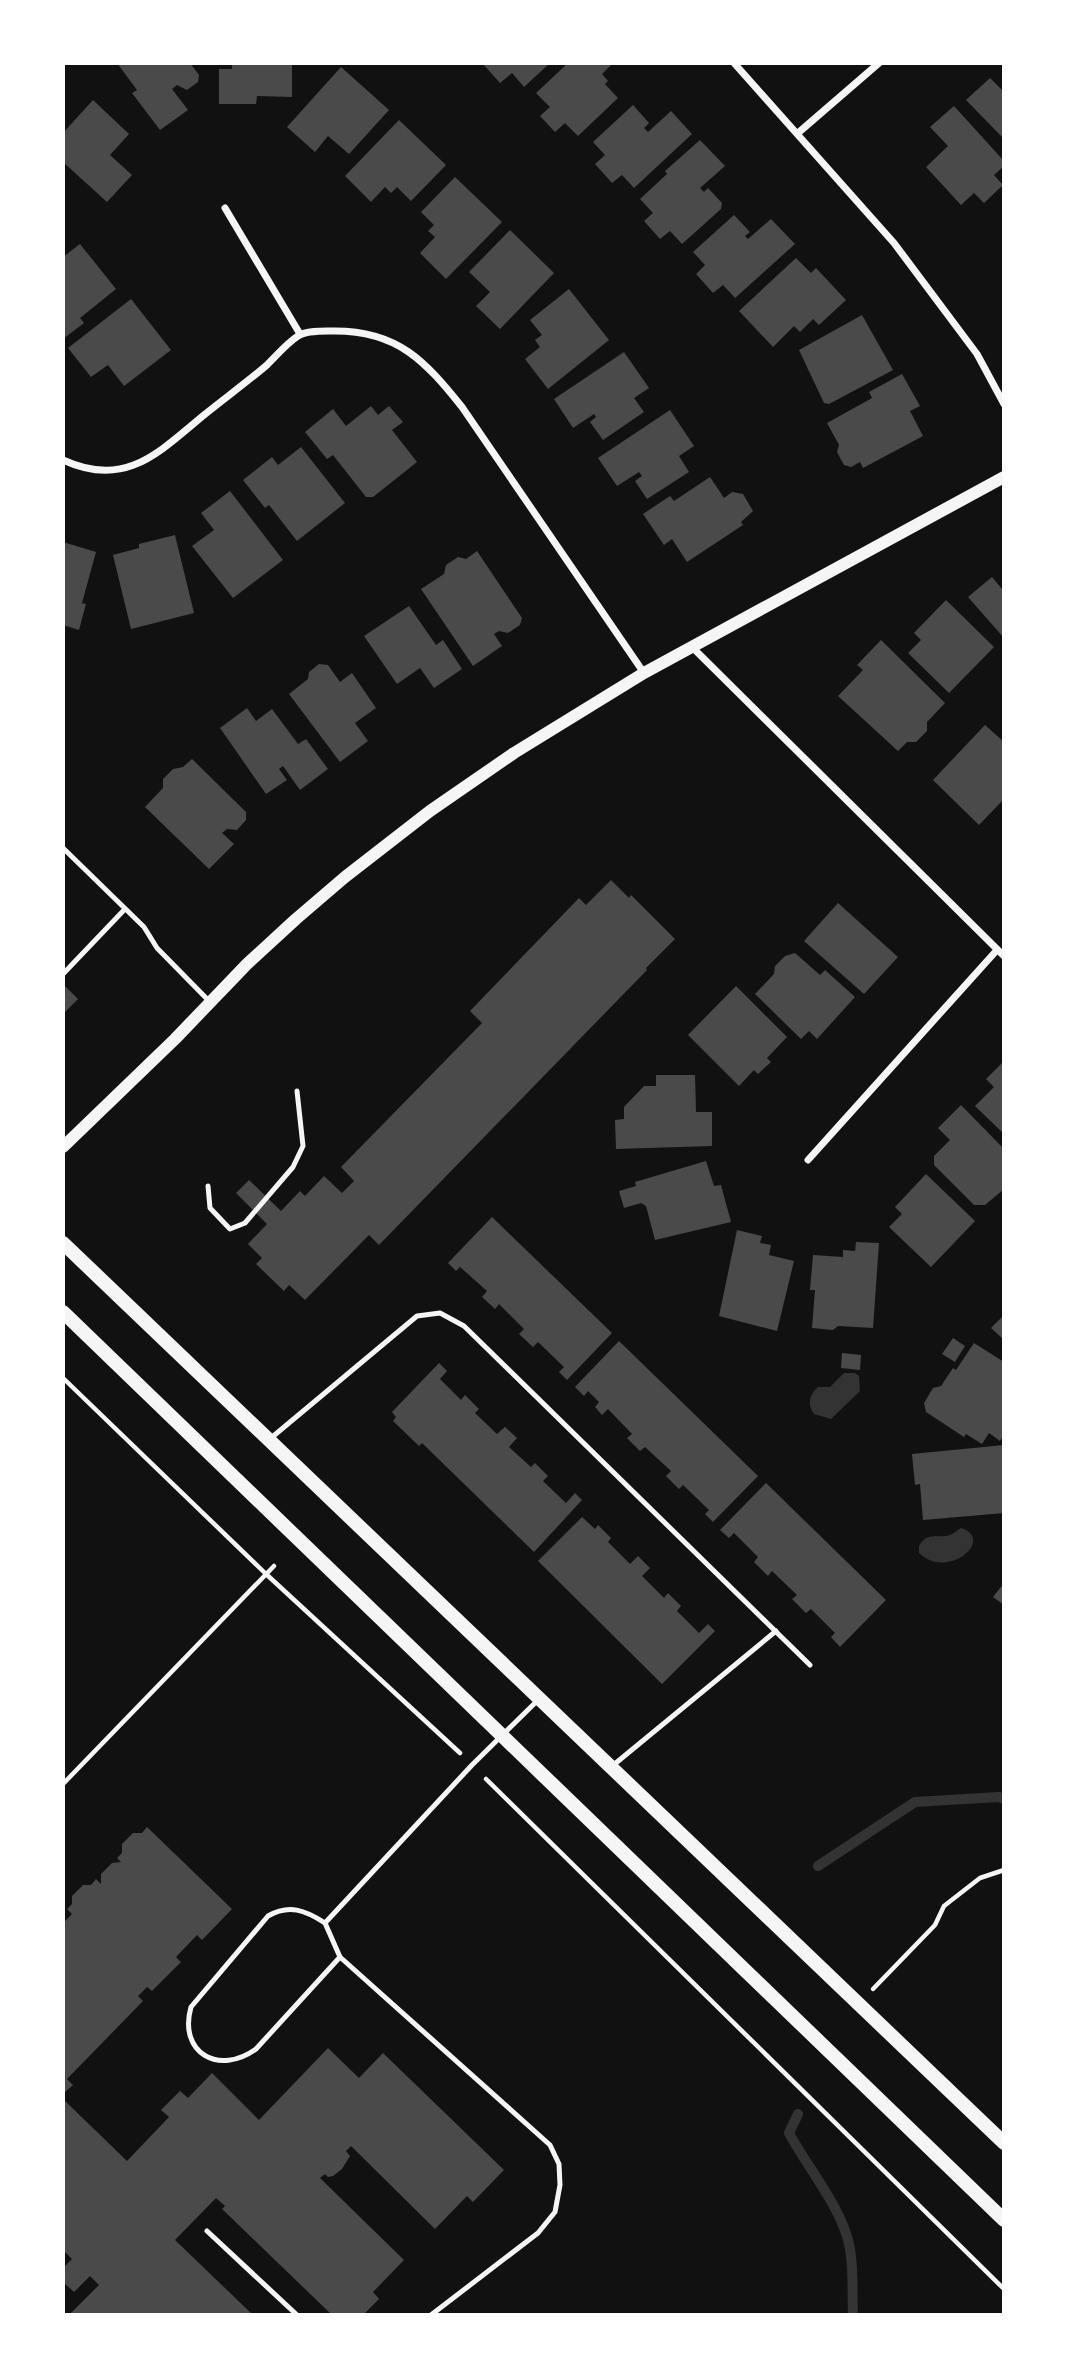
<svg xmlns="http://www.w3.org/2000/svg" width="1067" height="2378" font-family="Poppins,sans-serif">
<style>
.water{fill:#333}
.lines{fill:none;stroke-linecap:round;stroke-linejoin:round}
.stream{stroke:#333;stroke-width:10}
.building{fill:#4a4a4a}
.path{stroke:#f5f5f5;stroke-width:4.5}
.service{stroke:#f5f5f5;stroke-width:5}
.minor{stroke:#f5f5f5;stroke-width:7}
.tertiary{stroke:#f5f5f5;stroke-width:12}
.secondary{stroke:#f5f5f5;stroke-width:14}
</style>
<rect width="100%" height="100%" fill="#111"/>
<g class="water">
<path d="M844,1373H855L859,1376L860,1391L831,1419L814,1414C807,1404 809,1395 818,1387H830Z"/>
<path d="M961,1528C996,1539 948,1581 919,1553V1546C926,1534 932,1537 945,1536C951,1536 956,1531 961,1528Z"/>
</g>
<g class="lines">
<g class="stream">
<polyline points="818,1866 915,1802 999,1797 1004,1799"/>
<path d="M798,2114L789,2133C807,2167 841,2207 849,2244C854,2266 852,2292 853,2315"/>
</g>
</g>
<g class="building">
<polygon points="117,63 190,63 199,75 198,82 187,90 177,85 172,89 188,110 160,130 132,93 137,90"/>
<polygon points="232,63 292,63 292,97 257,96 256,104 219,104 219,69 232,69"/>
<polygon points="484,63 550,63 524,87 512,73 500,83 483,64"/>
<polygon points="568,63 613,63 602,74 608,81 605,84 618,98 578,136 565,123 555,132 540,116 550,107 536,93"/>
<polygon points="341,67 389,110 349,154 328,136 315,152 287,127"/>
<polygon points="990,78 1004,92 1004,139 966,100"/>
<polygon points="93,100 129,134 110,155 132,175 107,202 63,162 63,133"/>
<polygon points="633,105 649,123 644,128 648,132 671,111 692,134 634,188 622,175 612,183 595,164 605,155 593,142"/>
<polygon points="954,106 1004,161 1004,166 994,175 1003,185 984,203 974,193 961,205 926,167 948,146 930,127"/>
<polygon points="399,120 446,165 411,201 397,187 391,193 385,187 371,202 345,176"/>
<polygon points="700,140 725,166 700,188 704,192 708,188 722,203 721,209 682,244 670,231 660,239 644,221 653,213 640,199 667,174 665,171"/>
<polygon points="455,177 502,222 446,279 420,253 435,237 428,231 434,225 421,212"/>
<polygon points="734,215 750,232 745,236 748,239 771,219 795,244 735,298 723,285 713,293 696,274 705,265 693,252"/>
<polygon points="510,230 554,273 500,329 476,306 490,292 469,272"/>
<polygon points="80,244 116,289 80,318 84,323 63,339 63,257"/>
<polygon points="796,258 811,273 816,268 846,300 819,325 813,319 800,332 794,326 773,347 739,311"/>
<polygon points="569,289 609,340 548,389 525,359 540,347 535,340 542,335 530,320"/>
<polygon points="131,299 171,350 124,386 108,365 91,377 68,348"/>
<polygon points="862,315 893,370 829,404 824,403 799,350"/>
<polygon points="624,352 649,388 634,398 644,412 603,440 590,422 596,417 594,414 573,428 554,399"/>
<polygon points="902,374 920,406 910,411 923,436 863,468 860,462 851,467 844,465 837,452 839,445 827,423 872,398 869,392"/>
<polygon points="371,406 378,415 389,406 403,422 392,430 417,462 373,497 366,497 333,455 327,459 305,432 333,409 346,426"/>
<polygon points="670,410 694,446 679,456 689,472 647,499 635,481 642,476 639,472 617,486 598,458"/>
<polygon points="301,447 345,503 297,541 269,505 265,508 243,480 272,457 278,465"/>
<polygon points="710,477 724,498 732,492 743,494 753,511 741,522 743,525 687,562 672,539 664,545 643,514 670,496 674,501"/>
<polygon points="230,491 283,560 233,598 192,546 214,530 201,513"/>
<polygon points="175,535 194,613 131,629 113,555 139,548 139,544"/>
<polygon points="63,542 96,552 82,603 86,604 79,630 63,625"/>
<polygon points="477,551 522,618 520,625 508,633 499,631 494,634 502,646 473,666 421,589 444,574 446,565 458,557 466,559"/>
<polygon points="992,577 1002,589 1004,588 1004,638 968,597"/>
<polygon points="946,600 994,647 949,693 908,653 921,640 914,633"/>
<polygon points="409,606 436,645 443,640 462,669 434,688 420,668 397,684 364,636"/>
<polygon points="881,640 945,703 927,722 927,731 916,742 907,742 898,751 838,696 863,670 857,665"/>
<polygon points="319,664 328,665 340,682 352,673 376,708 355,723 368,741 340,762 289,694 308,679 309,672"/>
<polygon points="247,708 256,721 272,709 298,744 306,739 328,769 300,790 283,766 279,769 287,780 266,794 220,728"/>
<polygon points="985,725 1004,742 1004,799 979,825 933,780"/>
<polygon points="192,759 246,812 246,820 237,830 227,829 222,833 234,844 209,869 145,807 163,788 163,779 173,769 183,767"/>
<polygon points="611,880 629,898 631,895 675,939 646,968 647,970 379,1245 369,1235 305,1300 289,1285 284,1291 256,1264 262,1258 248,1244 267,1224 236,1193 249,1180 281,1211 300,1191 305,1196 324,1176 342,1193 354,1181 341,1167 482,1023 470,1011 579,898 586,905"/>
<polygon points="838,903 898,957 864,994 804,941"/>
<polygon points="795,953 820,975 825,970 855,997 817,1039 809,1031 801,1039 755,994 774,974 775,966 785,956"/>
<polygon points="63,984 78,999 63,1014"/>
<polygon points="736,986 787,1037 767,1058 771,1062 758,1074 754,1070 739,1086 688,1035"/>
<polygon points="1004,1061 1004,1134 975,1106 994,1087 986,1079"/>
<polygon points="656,1075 695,1075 696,1112 712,1112 712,1146 616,1149 615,1120 624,1119 624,1107 644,1086 656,1086"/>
<polygon points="961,1105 1004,1149 1004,1189 985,1205 974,1205 934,1165 934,1156 950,1140 938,1128"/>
<polygon points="706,1161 714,1186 721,1185 731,1222 655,1240 646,1206 641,1203 624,1208 619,1191 636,1186 635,1182"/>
<polygon points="926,1174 975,1221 931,1267 889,1227 902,1214 895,1207"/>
<polygon points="492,1217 612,1333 567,1380 559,1372 564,1367 538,1342 533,1347 519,1334 524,1329 499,1304 495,1309 482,1297 487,1291 460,1267 456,1271 448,1263"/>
<polygon points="737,1230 762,1236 760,1243 771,1245 769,1255 794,1261 777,1331 719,1316"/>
<polygon points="856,1242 879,1243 873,1328 838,1326 833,1330 812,1328 815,1290 810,1290 813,1255 843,1257 843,1250 855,1251"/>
<polygon points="1004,1315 1004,1340 991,1328"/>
<polygon points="953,1338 965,1346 955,1362 942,1354"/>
<polygon points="619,1341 758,1476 713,1522 705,1514 709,1510 683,1485 679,1489 666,1476 671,1471 645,1447 640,1451 627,1438 632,1434 608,1409 602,1415 595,1407 599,1402 588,1391 584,1396 575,1387"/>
<polygon points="974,1343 1004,1362 1004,1435 1000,1441 989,1433 982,1444 966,1434 964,1437 926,1412 924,1403 933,1388 941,1386 953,1368 956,1370"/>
<polygon points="842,1353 861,1355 860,1370 841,1368"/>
<polygon points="439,1363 447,1371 440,1379 461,1400 465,1395 479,1409 475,1413 497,1434 505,1427 517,1438 509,1447 531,1467 535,1463 548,1476 543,1481 566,1503 575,1493 582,1500 534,1552 422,1443 419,1446 393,1421 396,1417 392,1412"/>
<polygon points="1004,1445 1004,1513 923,1520 920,1484 915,1485 912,1454"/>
<polygon points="766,1483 886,1600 840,1647 831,1637 835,1633 811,1609 806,1613 792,1599 797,1595 772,1571 768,1576 754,1562 758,1557 734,1533 729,1538 720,1530"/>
<polygon points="582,1517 595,1529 598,1525 611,1538 608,1542 630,1564 638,1556 650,1568 642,1576 664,1598 668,1593 681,1606 677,1611 699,1633 708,1624 715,1631 662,1684 538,1561"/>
<polygon points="1004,1583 1004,1605 993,1597"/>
<polygon points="147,1827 232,1909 202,1940 197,1935 176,1957 181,1962 152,1991 147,1987 138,1996 143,2001 67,2079 73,2085 63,2094 63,1923 72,1914 67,1909 72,1904 72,1896 83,1885 91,1885 96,1879 101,1884 101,1874 112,1863 121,1862 117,1858 122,1853 122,1844 133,1833 142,1833"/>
<polygon points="328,2048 359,2078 383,2053 504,2170 473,2202 467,2196 435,2229 351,2146 346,2151 350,2156 342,2169 333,2176 328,2177 325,2174 320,2178 404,2260 373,2292 379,2299 363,2315 332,2315 222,2209 225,2206 216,2198 175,2240 253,2315 69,2315 99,2285 90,2276 74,2292 63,2282 63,2268 72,2259 63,2250 63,2099 127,2161 169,2117 161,2110 180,2091 188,2098 212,2073 259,2120"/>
</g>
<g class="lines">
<g class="path">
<polyline points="63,1378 266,1574 460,1753"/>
<polyline points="486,1779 1004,2289"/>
<polyline points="63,1784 274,1566"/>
<polyline points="873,1989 935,1925 944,1906 980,1878 1004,1870"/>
</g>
<g class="service">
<polyline points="63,848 144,927 157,948 211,1003"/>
<polyline points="63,974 125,909"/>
<polyline points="208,1186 210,1208 230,1229 245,1223 293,1167 303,1146 297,1091"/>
<polyline points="271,1438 417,1316 440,1313 464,1326 810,1665"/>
<polyline points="611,1767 776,1631"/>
<polyline points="325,1923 340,1957 550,2145 559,2164 560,2185 555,2212 538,2233 431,2315"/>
<path d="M340,1957L256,2049C219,2076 178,2053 191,2007L268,1916C289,1904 305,1910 325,1923L472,1765L538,1700"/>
<polyline points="207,2231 297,2315"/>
</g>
<g class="minor">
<polyline points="734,63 894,243 977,354 1004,404"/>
<polyline points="798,133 879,63"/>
<polyline points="225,208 300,334"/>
<path d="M63,460C126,489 159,452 204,415C225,398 247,382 267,365C277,355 287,343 298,336C307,330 325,331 335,331C398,331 425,361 462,407L644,673"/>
<polyline points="693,648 1004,956"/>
<polyline points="808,1160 997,950"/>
</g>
<polyline class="tertiary" points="63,1147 175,1039 247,964 296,919 345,877 430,811 514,753 644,673 1004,477"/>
<g class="secondary">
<polyline points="63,1243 1004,2143"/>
<polyline points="63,1312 1004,2220"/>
</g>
</g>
<rect width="1067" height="2378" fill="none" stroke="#ffffff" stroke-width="130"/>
</svg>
